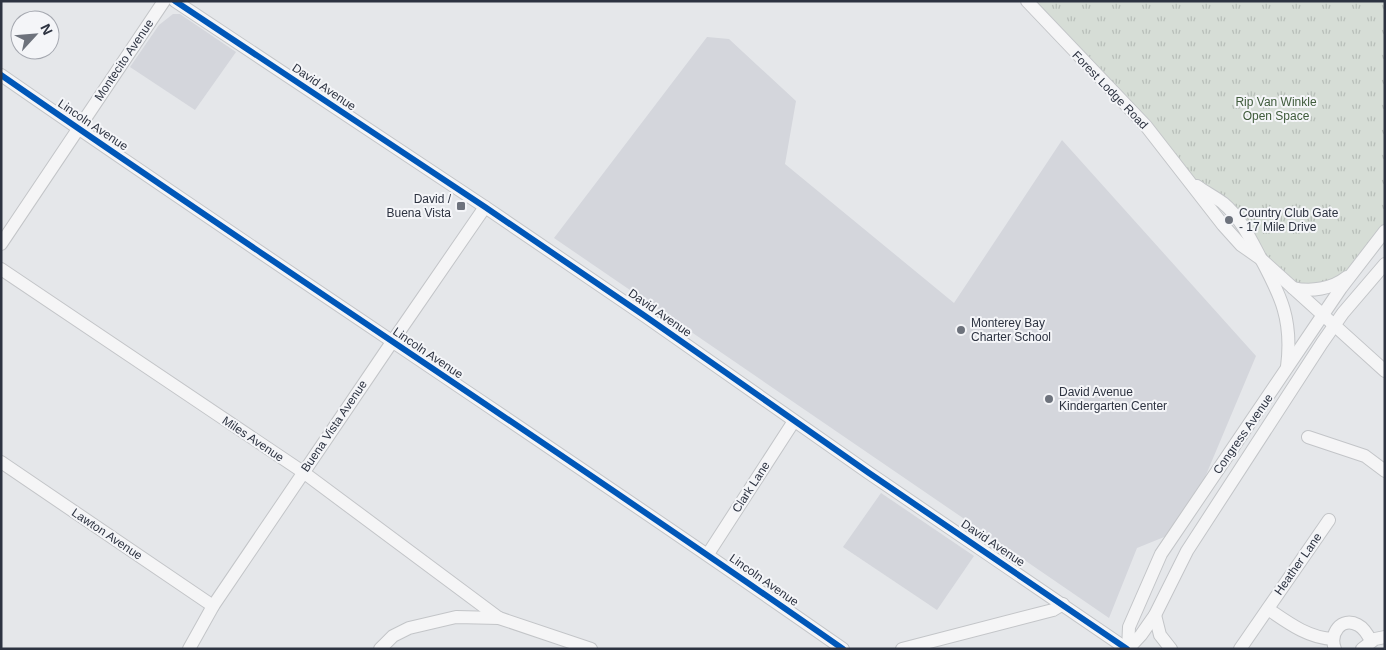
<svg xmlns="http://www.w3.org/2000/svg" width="1386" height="650" font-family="Arial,sans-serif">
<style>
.built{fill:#d4d6dc}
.park{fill:url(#park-tufts)}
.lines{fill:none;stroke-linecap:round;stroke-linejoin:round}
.minor-casing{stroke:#c3c5c8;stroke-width:14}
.minor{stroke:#f5f5f6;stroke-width:12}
.cycleway-casing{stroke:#f4f5f8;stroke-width:9}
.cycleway{stroke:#0057b8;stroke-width:6}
.poi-dot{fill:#6d727c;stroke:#f4f5f8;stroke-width:2}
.labels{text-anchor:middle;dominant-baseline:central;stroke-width:4;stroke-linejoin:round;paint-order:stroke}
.street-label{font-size:12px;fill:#2d3341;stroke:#f4f5f8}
.park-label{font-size:12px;fill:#405c3c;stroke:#f4f5f8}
.poi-label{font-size:12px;fill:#2d3341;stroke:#f4f5f8;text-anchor:start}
</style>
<defs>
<pattern id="park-tufts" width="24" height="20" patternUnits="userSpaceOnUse" patternTransform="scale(1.25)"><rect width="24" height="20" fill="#d6ddd6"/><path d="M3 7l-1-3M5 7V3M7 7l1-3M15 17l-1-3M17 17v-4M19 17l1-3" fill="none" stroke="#b8beb9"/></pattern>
</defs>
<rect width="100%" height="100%" fill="#e5e7ea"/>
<g class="built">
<polygon points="173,14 180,14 236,52 195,110 130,67 159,25"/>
<polygon points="707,37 729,39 796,101 785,164 954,303 1062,140 1256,356 1190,513 1174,533 1137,548 1109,618 554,238"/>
<polygon points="881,493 974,556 937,610 843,547"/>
</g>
<polygon class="park" points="1027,1 1385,1 1385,231 1343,280 1293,288 1249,235 1191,182"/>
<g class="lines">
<defs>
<g id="minor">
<polyline points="175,1 485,207 645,316 869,473 1127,649"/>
<polyline points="1027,1 1146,126 1223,225 1241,245 1261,259 1385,371"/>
<path d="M1,75C280,269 565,454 843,649"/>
<path d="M1197,186C1205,192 1215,197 1223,203C1240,217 1250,238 1260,257C1281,296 1293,320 1287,367"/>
<polyline points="1,244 164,1"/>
<polyline points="1,269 303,472 499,618"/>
<path d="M1293,288C1311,292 1332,289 1347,277"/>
<polyline points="1308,437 1365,456 1385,471"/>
<polyline points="1,462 213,606"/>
<polyline points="708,554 794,421"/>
<path d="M1268,609C1287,622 1308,638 1333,639"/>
<polyline points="1155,615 1160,635 1171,649"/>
<polyline points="189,649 213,606 392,342 485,207"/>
<polyline points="380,649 393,636 409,628 456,617 499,618 591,649"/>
<polyline points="902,649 1053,610 1063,604"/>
<polyline points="1128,649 1129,627 1161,554 1341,288 1385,231"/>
<polyline points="1128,649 1141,635 1155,615 1187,551 1322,343 1343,313 1385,264"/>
<polyline points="1240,649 1329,520"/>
<path d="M1335,649C1329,634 1341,616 1358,625C1364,628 1368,635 1371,641"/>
<polyline points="1362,649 1375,639 1385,637"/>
</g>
</defs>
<use href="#minor" class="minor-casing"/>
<use href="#minor" class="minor"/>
<defs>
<g id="cycleway">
<polyline points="175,1 485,207 645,316 869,473 1127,649"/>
<path d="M1,75C280,269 565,454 843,649"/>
</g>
</defs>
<use href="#cycleway" class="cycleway-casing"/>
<use href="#cycleway" class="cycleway"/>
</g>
<g class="poi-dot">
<rect x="456" y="201" width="10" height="10" rx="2.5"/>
<circle cx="1229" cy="220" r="5"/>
<circle cx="961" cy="330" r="5"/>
<circle cx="1049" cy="399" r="5"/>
</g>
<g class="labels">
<g class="street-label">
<text transform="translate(124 60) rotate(-56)">Montecito Avenue</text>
<text transform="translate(324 87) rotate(34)">David Avenue</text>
<text transform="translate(1110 90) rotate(46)">Forest Lodge Road</text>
<text transform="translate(93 125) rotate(34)">Lincoln Avenue</text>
<text transform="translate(660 313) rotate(35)">David Avenue</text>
<text transform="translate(428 353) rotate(34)">Lincoln Avenue</text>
<text transform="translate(334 426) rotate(-56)">Buena Vista Avenue</text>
<text transform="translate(1243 434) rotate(-55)">Congress Avenue</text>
<text transform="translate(253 439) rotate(34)">Miles Avenue</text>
<text transform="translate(751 487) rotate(-57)">Clark Lane</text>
<text transform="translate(107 534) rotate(34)">Lawton Avenue</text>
<text transform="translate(993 543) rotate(34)">David Avenue</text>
<text transform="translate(1298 564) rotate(-55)">Heather Lane</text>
<text transform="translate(764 580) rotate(35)">Lincoln Avenue</text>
</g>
<g class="park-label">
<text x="1276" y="102">Rip Van Winkle<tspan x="1276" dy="14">Open Space</tspan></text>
</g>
<g class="poi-label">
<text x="451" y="199" text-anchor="end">David /<tspan x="451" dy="14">Buena Vista</tspan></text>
<text x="1239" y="213">Country Club Gate<tspan x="1239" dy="14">- 17 Mile Drive</tspan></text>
<text x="971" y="323">Monterey Bay<tspan x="971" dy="14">Charter School</tspan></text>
<text x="1059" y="392">David Avenue<tspan x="1059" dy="14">Kindergarten Center</tspan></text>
</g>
</g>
<rect width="1386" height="650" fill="none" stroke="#2d3341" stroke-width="5"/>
<g transform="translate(35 35) rotate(64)"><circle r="24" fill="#f4f5f8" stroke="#a4a7af"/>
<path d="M0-4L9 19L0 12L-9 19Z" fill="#6d727c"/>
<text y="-8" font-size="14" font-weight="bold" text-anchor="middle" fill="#2d3341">N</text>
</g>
</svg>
